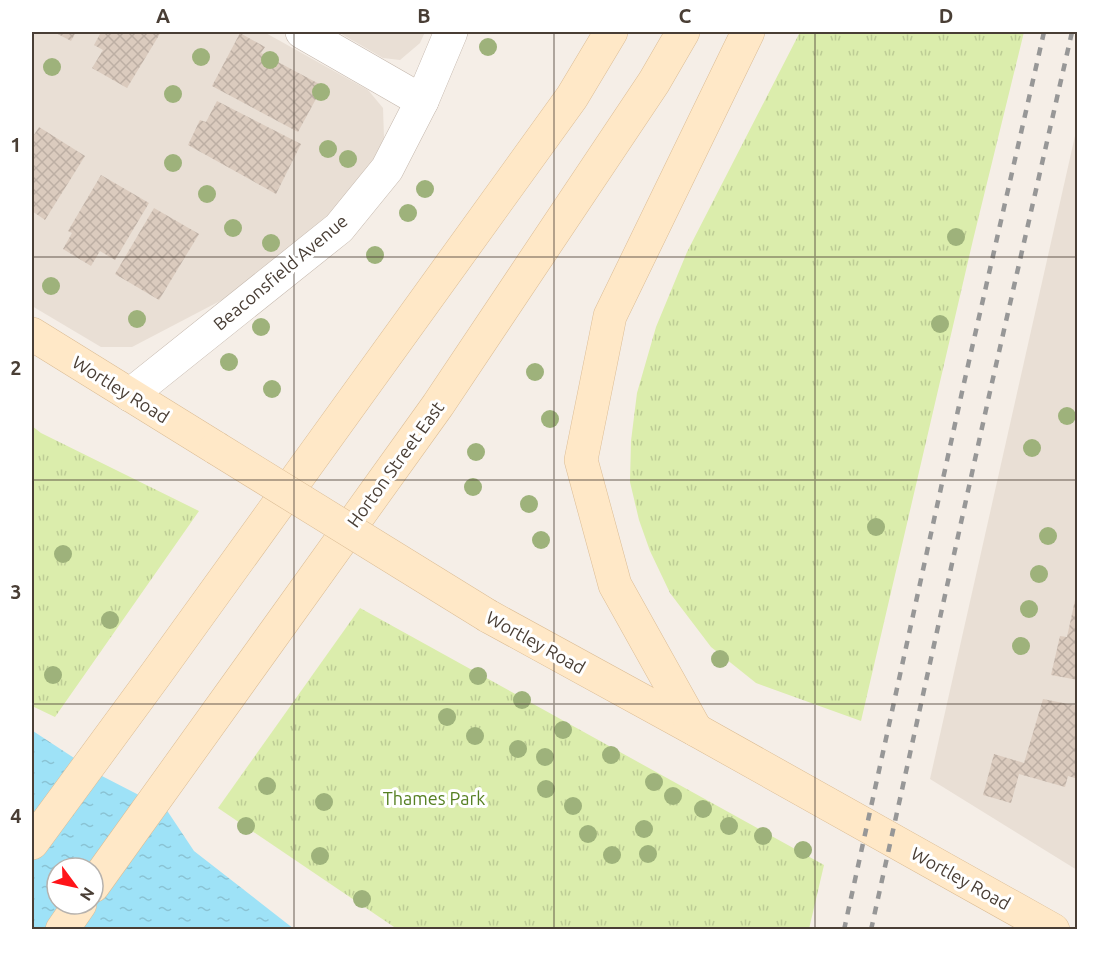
<svg xmlns="http://www.w3.org/2000/svg" width="1109" height="961" font-family="Ubuntu,sans-serif">
<style>
.residential{fill:#e9dfd5}
.grass{fill:url(#grass-tufts)}
.water{fill:url(#water-ripples);fill-rule:evenodd}
.building{fill:url(#building-cross-hatch)}
.lines{fill:none;stroke-linecap:round;stroke-linejoin:round}
.street-casing{stroke:#c4b7ac;stroke-width:34}
.secondary-casing{stroke:#dcbd95;stroke-width:34}
.street{stroke:#fff;stroke-width:33}
.secondary{stroke:#ffe8c7;stroke-width:33}
.rail{stroke:#979797;stroke-width:4.5;stroke-dasharray:8 8;stroke-linecap:butt}
.secondary-bridge-casing{stroke:#dcbd95;stroke-width:34;stroke-linecap:butt}
.secondary-bridge{stroke:#ffe8c7;stroke-width:33}
.tree{fill:#9eb27b}
.grid{fill:none;stroke:#493e35;stroke-width:1.5;stroke-opacity:0.55}
.labels{text-anchor:middle;dominant-baseline:central;stroke-width:6;stroke-linejoin:round;paint-order:stroke}
.street-label{font-size:18px;fill:#493e35;stroke:#fff}
.park-label{font-size:18px;fill:#568023;stroke:#fff}
.neatline{fill:none;stroke:#493e35;stroke-width:2}
.grid-label{font-size:20px;text-anchor:middle;font-weight:bold;fill:#493e35}
</style>
<defs>
<pattern id="grass-tufts" width="24" height="20" patternUnits="userSpaceOnUse" patternTransform="scale(1.5)"><rect width="24" height="20" fill="#dbedac"/><path d="M3 7l-1-3M5 7V3M7 7l1-3M15 17l-1-3M17 17v-4M19 17l1-3" fill="none" stroke="#bdcc95"/></pattern>
<pattern id="water-ripples" width="26" height="14" patternUnits="userSpaceOnUse" patternTransform="scale(1.5)"><rect width="26" height="14" fill="#9ee2f7"/><path d="M2 4q2-2 4 0t4 0M15 11q2-2 4 0t4 0" fill="none" stroke="#8ac3d4"/></pattern>
<pattern id="building-cross-hatch" width="8" height="8" patternUnits="userSpaceOnUse" patternTransform="scale(1.5)"><rect width="8" height="8" fill="#dbcbbe"/><path d="M0 0l8 8M0 8l8-8" fill="none" stroke="#bdafa4"/></pattern>
</defs>
<rect width="100%" height="100%" fill="#f5eee7"/>
<g class="residential">
<polygon points="32,32 264,32 368,90 383,108 384,138 370,169 349,202 241,290 132,347 101,347 32,306"/>
<polygon points="338,32 337,32 425,32 420,43 400,60 383,58"/>
<polygon points="1077,127 1077,870 930,779"/>
</g>
<g class="grass">
<polygon points="800,32 1024,32 973,240 861,721 756,683 711,647 670,593 650,551 639,520 630,482 631,441 637,393 656,327 687,252"/>
<polygon points="32,426 41,433 199,511 55,717 32,706"/>
<polygon points="360,608 824,865 809,929 397,929 218,808"/>
</g>
<path class="water" d="M33,731L100,775L166,809L194,851L294,929L32,930V732ZM57,868H93V904H57Z"/>
<g class="building">
<polygon points="54,32 76,32 71,41"/>
<polygon points="101,32 161,32 127,88 92,68 103,50 94,45"/>
<polygon points="240,33 265,47 261,53 323,86 298,132 212,86"/>
<polygon points="217,101 301,144 276,194 188,145 200,120 206,122"/>
<polygon points="39,127 85,156 45,220 32,211 32,138"/>
<polygon points="101,175 149,203 115,260 100,251 91,266 63,249 72,233 68,231"/>
<polygon points="154,208 199,234 159,300 115,274"/>
<polygon points="1075,600 1078,601 1078,680 1051,675 1060,636 1067,637"/>
<polygon points="1043,699 1078,706 1078,779 1068,776 1065,787 1019,774 1011,803 983,795 994,754 1024,763"/>
</g>
<g class="lines">
<defs>
<g id="street">
<polyline points="302,32 422,101"/>
<polyline points="130,395 339,228 387,169 422,101 451,32"/>
</g>
<g id="secondary">
<polyline points="32,334 216,448"/>
<polyline points="488,616 696,730 1053,930"/>
<polyline points="696,730 615,585 581,460 610,316 748,32"/>
<polyline points="32,843 156,674 572,97 611,32"/>
<polyline points="93,886 438,405 654,82 683,32"/>
<polyline points="62,930 80,904"/>
</g>
</defs>
<use href="#street" class="street-casing"/>
<use href="#secondary" class="secondary-casing"/>
<use href="#street" class="street"/>
<use href="#secondary" class="secondary"/>
<g class="rail">
<polyline points="844,930 964,383 1044,32"/>
<polyline points="871,930 991,387 1072,32"/>
</g>
<defs>
<polyline id="secondary-bridge" points="216,448 488,616"/>
</defs>
<use href="#secondary-bridge" class="secondary-bridge-casing"/>
<use href="#secondary-bridge" class="secondary-bridge"/>
</g>
<g class="tree">
<circle cx="488" cy="47" r="9"/>
<circle cx="201" cy="57" r="9"/>
<circle cx="270" cy="60" r="9"/>
<circle cx="52" cy="67" r="9"/>
<circle cx="321" cy="92" r="9"/>
<circle cx="173" cy="94" r="9"/>
<circle cx="328" cy="149" r="9"/>
<circle cx="348" cy="159" r="9"/>
<circle cx="173" cy="163" r="9"/>
<circle cx="425" cy="189" r="9"/>
<circle cx="207" cy="194" r="9"/>
<circle cx="408" cy="213" r="9"/>
<circle cx="233" cy="228" r="9"/>
<circle cx="956" cy="237" r="9"/>
<circle cx="271" cy="243" r="9"/>
<circle cx="375" cy="255" r="9"/>
<circle cx="51" cy="286" r="9"/>
<circle cx="137" cy="319" r="9"/>
<circle cx="940" cy="324" r="9"/>
<circle cx="261" cy="327" r="9"/>
<circle cx="229" cy="362" r="9"/>
<circle cx="535" cy="372" r="9"/>
<circle cx="272" cy="389" r="9"/>
<circle cx="1067" cy="416" r="9"/>
<circle cx="550" cy="419" r="9"/>
<circle cx="1032" cy="448" r="9"/>
<circle cx="476" cy="452" r="9"/>
<circle cx="473" cy="487" r="9"/>
<circle cx="529" cy="504" r="9"/>
<circle cx="876" cy="527" r="9"/>
<circle cx="1048" cy="536" r="9"/>
<circle cx="541" cy="540" r="9"/>
<circle cx="63" cy="554" r="9"/>
<circle cx="1039" cy="574" r="9"/>
<circle cx="1029" cy="609" r="9"/>
<circle cx="110" cy="620" r="9"/>
<circle cx="1021" cy="646" r="9"/>
<circle cx="720" cy="659" r="9"/>
<circle cx="53" cy="675" r="9"/>
<circle cx="478" cy="676" r="9"/>
<circle cx="522" cy="700" r="9"/>
<circle cx="447" cy="717" r="9"/>
<circle cx="563" cy="730" r="9"/>
<circle cx="475" cy="736" r="9"/>
<circle cx="518" cy="749" r="9"/>
<circle cx="611" cy="755" r="9"/>
<circle cx="545" cy="757" r="9"/>
<circle cx="654" cy="782" r="9"/>
<circle cx="267" cy="786" r="9"/>
<circle cx="546" cy="789" r="9"/>
<circle cx="673" cy="796" r="9"/>
<circle cx="324" cy="802" r="9"/>
<circle cx="573" cy="806" r="9"/>
<circle cx="703" cy="809" r="9"/>
<circle cx="246" cy="826" r="9"/>
<circle cx="729" cy="826" r="9"/>
<circle cx="644" cy="829" r="9"/>
<circle cx="588" cy="834" r="9"/>
<circle cx="763" cy="836" r="9"/>
<circle cx="803" cy="850" r="9"/>
<circle cx="648" cy="854" r="9"/>
<circle cx="612" cy="855" r="9"/>
<circle cx="320" cy="856" r="9"/>
<circle cx="362" cy="899" r="9"/>
</g>
<path class="grid" d="M294,32V930M554,32V930M815,32V930M32,257H1078M32,480H1078M32,704H1078"/>
<g class="labels">
<g class="street-label">
<text transform="translate(280 272) rotate(-40)">Beaconsfield Avenue</text>
<text transform="translate(121 389) rotate(32)">Wortley Road</text>
<text transform="translate(395 464) rotate(-54)">Horton Street East</text>
<text transform="translate(536 642) rotate(29)">Wortley Road</text>
<text transform="translate(961 878) rotate(29)">Wortley Road</text>
</g>
<g class="park-label">
<text x="434" y="798">Thames Park</text>
</g>
</g>
<rect width="1109" height="961" fill="none" stroke="#ffffff" stroke-width="66"/>
<g transform="translate(75 886) rotate(123)"><circle r="28" fill="#ffffff" stroke="#b6b2ae" stroke-width="1.5"/>
<path d="M0-4.5L10 22L0 15L-10 22Z" fill="#ff1419"/>
<text y="-9" font-size="16" font-weight="bold" text-anchor="middle" fill="#493e35">N</text>
</g>
<rect x="33" y="33" width="1043" height="895" class="neatline"/>
<g class="grid-label">
<text x="163" y="23">A</text>
<text x="424" y="23">B</text>
<text x="685" y="23">C</text>
<text x="946" y="23">D</text>
<text x="16" y="152">1</text>
<text x="16" y="375">2</text>
<text x="16" y="599">3</text>
<text x="16" y="823">4</text>
</g>
</svg>
